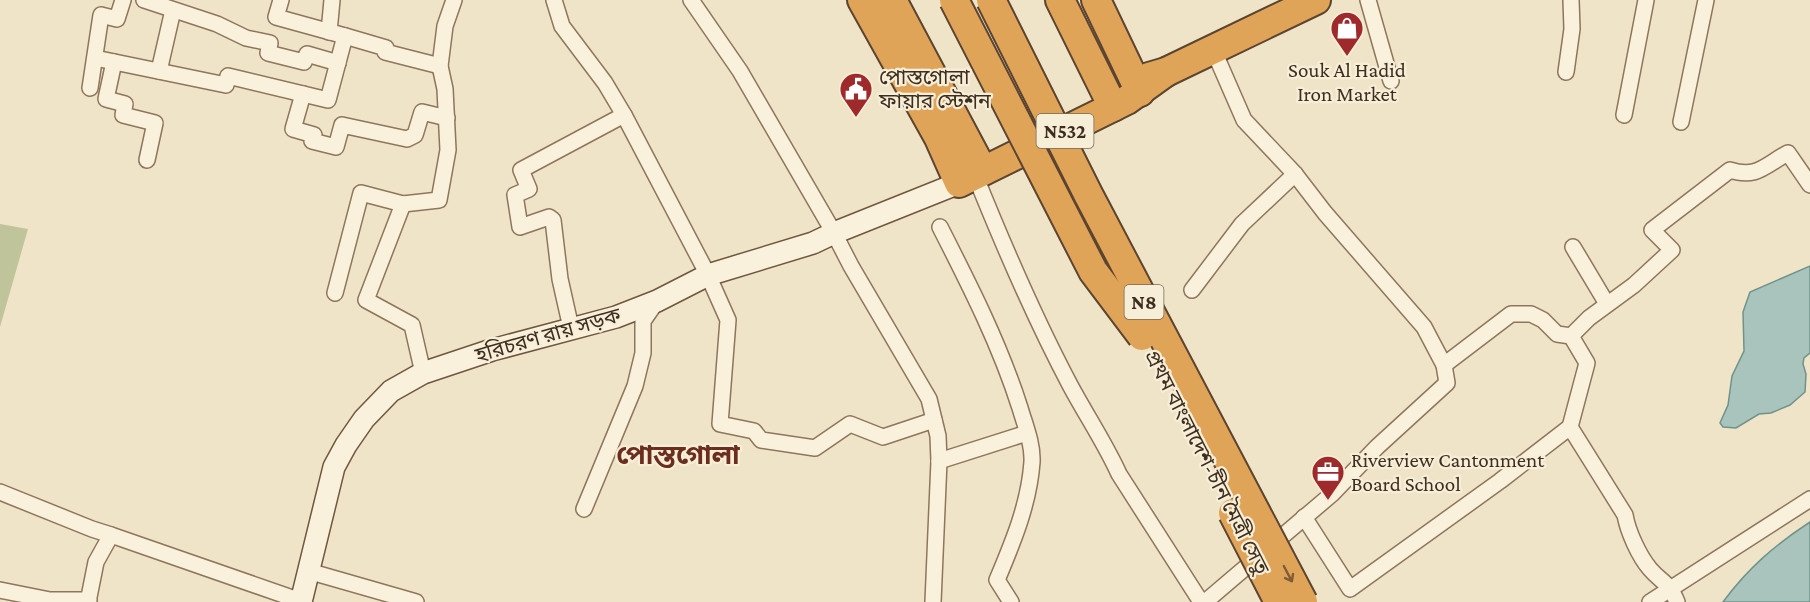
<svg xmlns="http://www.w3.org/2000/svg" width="1810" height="602" font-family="'Crimson Pro','Noto Sans Bengali',serif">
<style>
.cemetery{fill:#bfc49a}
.water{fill:#a9c4bc;stroke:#6f938a;stroke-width:1.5}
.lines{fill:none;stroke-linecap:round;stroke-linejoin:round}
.street-casing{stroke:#8d765c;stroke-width:18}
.secondary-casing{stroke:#6f573f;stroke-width:24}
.highway-casing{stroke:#5b4430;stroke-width:32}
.street{stroke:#faf1dc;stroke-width:15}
.secondary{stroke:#faf1dc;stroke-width:21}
.highway{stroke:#e0a458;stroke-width:28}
.highway-bridge-casing{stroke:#5b4430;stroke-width:32;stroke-linecap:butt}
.highway-bridge{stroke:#e0a458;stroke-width:28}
.oneway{stroke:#7e5d36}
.labels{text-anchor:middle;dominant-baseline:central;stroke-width:4.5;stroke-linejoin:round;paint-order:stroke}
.shield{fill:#f7eed8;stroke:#756857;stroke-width:1.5}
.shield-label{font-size:20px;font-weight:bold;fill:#3d2e20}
.poi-label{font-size:21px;fill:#3d2e20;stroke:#f7eed8;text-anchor:start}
.street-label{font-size:21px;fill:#3d2e20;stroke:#f7eed8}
.district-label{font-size:27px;font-weight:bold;fill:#6b2e1e;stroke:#f7eed8}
</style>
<rect width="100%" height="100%" fill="#f0e4c8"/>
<polygon class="cemetery" points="0,224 28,229 0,327"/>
<g class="water">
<polygon points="1810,266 1810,353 1804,358 1803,364 1806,374 1805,392 1790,405 1771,413 1759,414 1736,428 1723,427 1720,423 1728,405 1732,376 1744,351 1743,312 1750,292"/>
<path d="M1810,522V602H1723C1748,568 1775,545 1810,522Z"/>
</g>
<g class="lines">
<defs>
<g id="street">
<polyline points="144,0 217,24 246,38 270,43 268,53 304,62 307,54 338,63"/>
<polyline points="554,0 562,26 605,83 624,115 708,275 728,320 720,424 754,431 761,440 815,448 850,424 883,437 934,420"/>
<polyline points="691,0 740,71 834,233 851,266 929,399 938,436 939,461 933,602"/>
<polyline points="1368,0 1391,81"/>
<polyline points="329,32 332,0"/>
<polyline points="345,36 386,48 385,52 440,66"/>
<polyline points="95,58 226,85 228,76 328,100 345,36 276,17 281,0"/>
<polyline points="114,62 106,99 125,104 123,115 155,123 147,160"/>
<polyline points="159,71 173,10"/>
<polyline points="1566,72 1572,29 1571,0"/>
<polyline points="90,88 101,15 117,19 123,0"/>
<polyline points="303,94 293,129 314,135 312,141 336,147 342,125 407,139 415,135 422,112 447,118"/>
<polyline points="1624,115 1646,0"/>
<polyline points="1681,122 1706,0"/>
<path d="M975,175C1004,247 1034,317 1070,385C1086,415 1105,443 1119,474L1201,602"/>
<path d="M940,227C970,286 1000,345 1020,408C1025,425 1033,444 1032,462C1029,504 1013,542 997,580L1011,602"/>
<polyline points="1573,247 1607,304"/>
<polyline points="1192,290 1242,224 1295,174"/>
<polyline points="335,293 361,193 403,204"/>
<polyline points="571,328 560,279 553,220 549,217 520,227 515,195 529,189 521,170 624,115"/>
<path d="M1444,365L1511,314H1531L1543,320L1557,334L1571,336L1589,318L1634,285L1672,250L1652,230L1730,170C1757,179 1765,165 1788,153L1810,185"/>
<polyline points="423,373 412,325 366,300 403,204 439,200 448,150 445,89 440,66 445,26 454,0"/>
<polyline points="1570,427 1587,363 1571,336"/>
<polyline points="939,461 1027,433"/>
<polyline points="0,492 92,529 111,535 96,562 88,602"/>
<polyline points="584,509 635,386 643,353 643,321 657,301"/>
<path d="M1304,517L1350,589L1500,481L1570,427L1625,515C1628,532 1639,556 1650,569C1662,583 1669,582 1677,602"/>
<polyline points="111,535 301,601"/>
<polyline points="308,571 416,602"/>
<polyline points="0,590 50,600 89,600"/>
<polyline points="1205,602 1332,494 1377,447 1447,383 1444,365 1424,327 1325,213 1295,174 1244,120 1213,49"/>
<polyline points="1650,602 1810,499"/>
</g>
<polyline id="secondary" points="301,602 334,467 346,445 364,419 391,391 423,373 492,350 616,317 657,301 708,275 813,243 834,233 959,183"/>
<g id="highway">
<polyline points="862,0 939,138 959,183 1127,100 1166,72"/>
<polyline points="892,0 983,171"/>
<polyline points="1060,0 1113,107"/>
<polyline points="1096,0 1140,92"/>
<polyline points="1149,77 1166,72 1316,0"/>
</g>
</defs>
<use href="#street" class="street-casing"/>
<use href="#secondary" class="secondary-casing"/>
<use href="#highway" class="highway-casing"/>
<use href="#street" class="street"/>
<use href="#secondary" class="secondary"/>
<use href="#highway" class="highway"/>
<defs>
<g id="highway-bridge">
<polyline points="954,0 1093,271 1142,336"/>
<polyline points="991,0 1088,194 1303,602"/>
<polyline points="1233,513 1279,602"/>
</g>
</defs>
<use href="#highway-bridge" class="highway-bridge-casing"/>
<use href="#highway-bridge" class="highway-bridge"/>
</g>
<defs><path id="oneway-shaft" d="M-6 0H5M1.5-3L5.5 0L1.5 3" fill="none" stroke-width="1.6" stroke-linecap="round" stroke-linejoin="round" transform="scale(1.5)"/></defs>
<use class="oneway" href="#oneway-shaft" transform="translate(1288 574) rotate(62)"/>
<defs>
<symbol id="shop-pin" viewBox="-11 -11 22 30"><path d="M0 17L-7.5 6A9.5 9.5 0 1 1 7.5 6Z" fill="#9e2a2b" stroke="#f7eed8"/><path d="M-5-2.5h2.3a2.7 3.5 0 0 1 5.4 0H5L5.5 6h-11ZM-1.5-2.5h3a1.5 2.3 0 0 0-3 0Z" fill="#fff"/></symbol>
<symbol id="civic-pin" viewBox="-11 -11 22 30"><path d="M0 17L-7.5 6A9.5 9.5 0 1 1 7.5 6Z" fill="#9e2a2b" stroke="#f7eed8"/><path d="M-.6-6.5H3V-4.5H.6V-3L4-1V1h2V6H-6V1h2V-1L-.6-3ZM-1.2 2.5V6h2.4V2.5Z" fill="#fff"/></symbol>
<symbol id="office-pin" viewBox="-11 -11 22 30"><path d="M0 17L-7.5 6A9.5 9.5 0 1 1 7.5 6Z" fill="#9e2a2b" stroke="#f7eed8"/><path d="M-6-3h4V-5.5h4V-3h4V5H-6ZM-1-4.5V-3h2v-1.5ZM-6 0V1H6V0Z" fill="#fff"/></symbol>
</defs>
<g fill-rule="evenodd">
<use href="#shop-pin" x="1328" y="9" width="38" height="52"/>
<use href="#civic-pin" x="837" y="70" width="38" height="52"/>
<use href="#office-pin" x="1309" y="453" width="38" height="52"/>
</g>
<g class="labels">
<g class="shield">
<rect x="1036.5" y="114" width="57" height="34" rx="4.5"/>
<rect x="1124.5" y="285" width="39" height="34" rx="4.5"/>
</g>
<g class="shield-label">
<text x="1065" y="131">N532</text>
<text x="1144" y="302">N8</text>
</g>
<g class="poi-label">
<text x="1347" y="70" text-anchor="middle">Souk Al Hadid<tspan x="1347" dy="24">Iron Market</tspan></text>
<text x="879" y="77">পোস্তগোলা<tspan x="879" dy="24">ফায়ার স্টেশন</tspan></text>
<text x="1351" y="460">Riverview Cantonment<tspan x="1351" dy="24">Board School</tspan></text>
</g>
<g class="street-label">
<text transform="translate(548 335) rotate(-16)">হরিচরণ রায় সড়ক</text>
<text transform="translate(1207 462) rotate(63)">প্রথম বাংলাদেশ-চীন মৈত্রী সেতু</text>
</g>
<g class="district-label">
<text x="678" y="455">পোস্তগোলা</text>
</g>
</g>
</svg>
